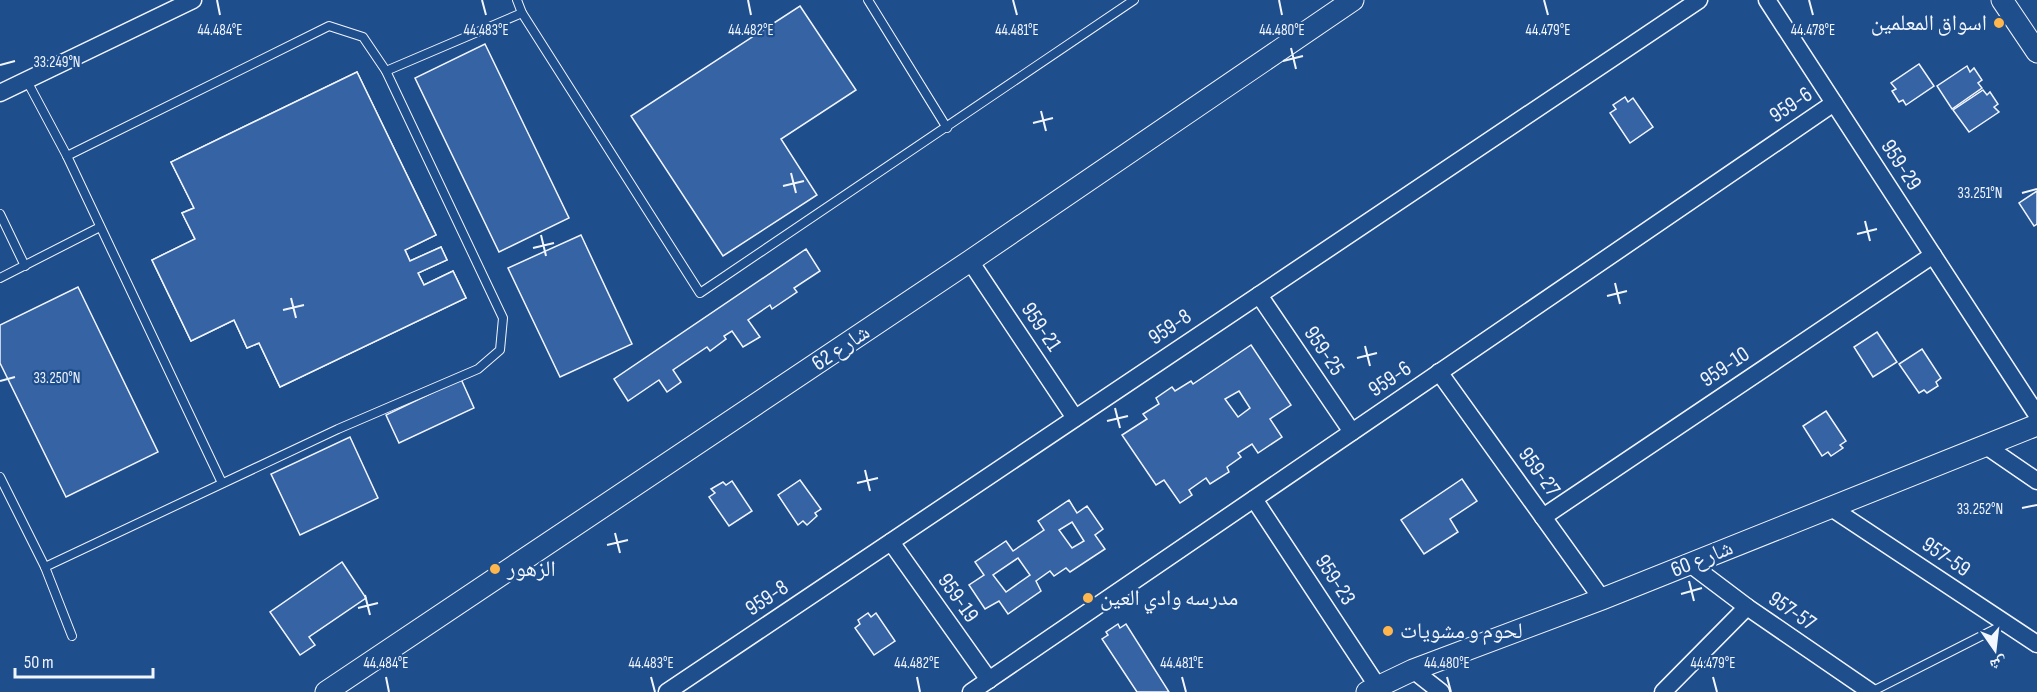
<svg xmlns="http://www.w3.org/2000/svg" width="2037" height="692" font-family="'Sofia Sans Condensed','Noto Naskh Arabic',sans-serif">
<style>
.building{fill:#3563a3;stroke:#f2f6ff;stroke-width:1.5;fill-rule:evenodd}
.lines{fill:none;stroke-linecap:round;stroke-linejoin:round}
.service-casing{stroke:#f2f6ff;stroke-width:10}
.minor-casing{stroke:#f2f6ff;stroke-width:19}
.tertiary-casing{stroke:#f2f6ff;stroke-width:23}
.service{stroke:#1f4e8c;stroke-width:8}
.minor{stroke:#1f4e8c;stroke-width:16}
.tertiary{stroke:#1f4e8c;stroke-width:21}
.ticks{fill:none;stroke:#f2f6ff;stroke-width:2}
.poi-dot{fill:#ffb74d;stroke:#1f4e8c;stroke-width:2}
.labels{text-anchor:middle;dominant-baseline:central;stroke-width:4.5;stroke-linejoin:round;paint-order:stroke}
.poi-label{font-size:22px;fill:#f2f6ff;stroke:#1f4e8c;text-anchor:start}
.street-label{font-size:22px;fill:#f2f6ff;stroke:#1f4e8c}
.ticks-label{font-size:15px;text-anchor:middle;fill:#f2f6ff;stroke:#1f4e8c;stroke-width:4.5;stroke-linejoin:round;paint-order:stroke}
</style>
<rect width="100%" height="100%" fill="#1f4e8c"/>
<g class="building">
<polygon points="800,6 856,90 781,139 817,195 723,256 631,116"/>
<polygon points="485,44 569,218 499,252 415,78"/>
<polygon points="1919,64 1934,86 1906,105 1903,100 1899,102 1892,91 1896,89 1891,83"/>
<polygon points="1967,66 1970,72 1974,68 1982,80 1978,83 1982,88 1952,109 1937,86"/>
<path d="M357,72L436,235L405,250L410,261L441,247L447,260L418,273L424,285L453,271L466,298L280,387L259,343L247,348L234,320L191,341L152,260L195,239L182,213L194,208L171,162ZM232,209L237,220L216,230L211,220ZM201,257L225,306L214,311L190,262ZM272,299L277,309L255,320L250,310Z"/>
<polygon points="357,72 436,235 405,250 410,261 441,247 447,260 418,273 424,285 453,271 466,298 280,387 259,343 247,348 234,320 191,341 152,260 195,239 182,213 194,208 171,162"/>
<polygon points="1983,90 1987,95 1990,92 1998,104 1994,107 1999,112 1969,132 1953,110"/>
<polygon points="1625,97 1628,102 1633,98 1653,127 1630,143 1610,113 1616,109 1613,105"/>
<polygon points="2037,191 2037,224 2034,226 2019,203"/>
<polygon points="581,235 632,344 560,377 508,268"/>
<polygon points="806,249 820,271 794,288 797,292 772,309 770,305 748,320 760,337 743,347 732,331 724,336 726,339 710,351 707,347 673,370 681,382 667,392 659,380 628,401 614,379"/>
<polygon points="78,287 158,452 66,497 0,363 0,325"/>
<polygon points="1877,332 1897,362 1873,377 1854,347"/>
<path d="M1251,345L1291,405L1270,419L1282,437L1258,453L1252,444L1238,453L1241,457L1227,467L1229,472L1210,484L1206,478L1189,490L1192,495L1180,503L1164,480L1156,485L1122,435L1147,419L1143,414L1159,404L1156,398L1172,387L1175,391L1191,381L1193,384ZM1239,391L1250,408L1238,417L1225,399Z"/>
<polygon points="1922,349 1941,378 1936,382 1938,386 1927,393 1924,390 1919,393 1899,364"/>
<polygon points="461,379 474,408 399,443 386,415"/>
<polygon points="1826,411 1846,441 1840,445 1843,448 1831,456 1828,452 1822,456 1803,426"/>
<polygon points="350,437 378,498 300,535 271,474"/>
<polygon points="1462,479 1477,501 1450,519 1458,532 1424,554 1401,520"/>
<polygon points="800,480 821,509 815,513 817,516 807,525 803,521 798,525 778,495"/>
<polygon points="732,481 752,511 729,526 709,497 715,493 711,489 723,482 726,485"/>
<path d="M1069,500L1077,513L1087,506L1103,529L1095,535L1105,549L1070,572L1066,568L1054,576L1050,571L1036,581L1041,591L1008,614L999,601L985,609L969,585L984,575L975,562L1006,541L1013,551L1044,530L1038,521ZM1072,522L1084,541L1072,548L1059,530ZM1018,558L1030,575L1006,592L993,575Z"/>
<polygon points="342,562 366,598 309,637 315,645 300,655 270,612"/>
<polygon points="868,613 871,617 876,613 895,641 874,655 855,628 860,624 858,620"/>
<polygon points="1118,624 1120,628 1126,624 1169,692 1137,692 1102,639 1108,635 1106,632"/>
</g>
<g class="lines">
<defs>
<g id="service">
<polyline points="517,0 522,13 700,293 1134,0"/>
<polyline points="868,0 947,128"/>
<polyline points="386,71 522,13"/>
<polyline points="27,81 67,156 222,483"/>
<polyline points="67,156 329,26 363,37 386,71 503,318 500,350 478,369 338,429 45,567 72,636"/>
<polyline points="0,214 25,266"/>
<polyline points="0,278 100,227"/>
<polyline points="0,477 45,567"/>
<polyline points="1871,692 2005,624"/>
</g>
<g id="minor">
<polyline points="1767,0 2037,415"/>
<polyline points="0,93 193,0"/>
<polyline points="970,261 1075,418"/>
<polyline points="1259,295 1352,432"/>
<polyline points="1439,372 1602,599"/>
<polyline points="1986,446 2037,481"/>
<polyline points="1254,499 1378,687"/>
<polyline points="1830,507 2037,644"/>
<polyline points="1543,517 1933,255"/>
<polyline points="891,542 989,680"/>
<polyline points="1690,564 1747,607 1871,692"/>
<polyline points="1413,670 1441,692"/>
<polyline points="667,692 1699,0"/>
<polyline points="971,692 1834,103"/>
<polyline points="1663,692 1747,607"/>
</g>
<g id="tertiary">
<polyline points="2002,0 2037,52"/>
<polyline points="326,692 970,261 1353,0"/>
<polyline points="1367,692 1413,670 1602,599 2037,425"/>
</g>
</defs>
<use href="#service" class="service-casing"/>
<use href="#minor" class="minor-casing"/>
<use href="#tertiary" class="tertiary-casing"/>
<use href="#service" class="service"/>
<use href="#minor" class="minor"/>
<use href="#tertiary" class="tertiary"/>
</g>
<path class="ticks" d="M217,0L220,15M482,0L486,15M748,0L751,15M1013,0L1017,15M1279,0L1282,15M1544,0L1548,15M1809,0L1813,15M1291,48L1296,69M1283,61L1303,56M0,65L15,61M1041,111L1046,131M1033,123L1053,118M791,173L796,193M783,186L804,181M2022,193L2037,189M1865,221L1870,241M1857,234L1877,229M541,235L546,256M533,248L554,243M1615,283L1620,304M1607,296L1627,291M291,298L296,318M283,310L304,305M1365,346L1370,366M1357,358L1377,353M0,381L15,377M1115,408L1120,428M1107,421L1128,416M865,470L870,491M857,483L878,478M2022,508L2037,505M615,533L620,553M607,545L628,540M1689,581L1694,601M1681,594L1702,588M365,595L370,615M358,608L378,603M386,677L389,692M651,677L655,692M917,677L920,692M1182,677L1186,692M1447,677L1451,692M1713,677L1717,692"/>
<g class="poi-dot">
<circle cx="1999" cy="23" r="6"/>
<circle cx="495" cy="569" r="6"/>
<circle cx="1088" cy="598" r="6"/>
<circle cx="1388" cy="631" r="6"/>
</g>
<g class="labels">
<g class="poi-label">
<text x="1987" y="23" text-anchor="end">اسواق المعلمين</text>
<text x="507" y="569">الزهور</text>
<text x="1100" y="598">مدرسه وادي العين</text>
<text x="1400" y="631">لحوم و مشويات</text>
</g>
<g class="street-label">
<text transform="translate(1791 105) rotate(-34)">959-6</text>
<text transform="translate(1901 165) rotate(57)">959-29</text>
<text transform="translate(1041 327) rotate(56)">959-21</text>
<text transform="translate(1170 327) rotate(-34)">959-8</text>
<text transform="translate(841 348) rotate(-34)">شارع 62</text>
<text transform="translate(1324 351) rotate(56)">959-25</text>
<text transform="translate(1725 367) rotate(-34)">959-10</text>
<text transform="translate(1390 379) rotate(-34)">959-6</text>
<text transform="translate(1539 472) rotate(54)">959-27</text>
<text transform="translate(1946 557) rotate(34)">957-59</text>
<text transform="translate(1702 559) rotate(-22)">شارع 60</text>
<text transform="translate(1335 580) rotate(57)">959-23</text>
<text transform="translate(767 598) rotate(-34)">959-8</text>
<text transform="translate(958 598) rotate(55)">959-19</text>
<text transform="translate(1792 611) rotate(34)">957-57</text>
</g>
</g>
<g class="ticks-label">
<text x="220" y="35">44.484°E</text>
<text x="486" y="35">44.483°E</text>
<text x="751" y="35">44.482°E</text>
<text x="1017" y="35">44.481°E</text>
<text x="1282" y="35">44.480°E</text>
<text x="1548" y="35">44.479°E</text>
<text x="1813" y="35">44.478°E</text>
<text x="57" y="67">33.249°N</text>
<text x="1980" y="198">33.251°N</text>
<text x="57" y="383">33.250°N</text>
<text x="1980" y="514">33.252°N</text>
<text x="386" y="668">44.484°E</text>
<text x="651" y="668">44.483°E</text>
<text x="917" y="668">44.482°E</text>
<text x="1182" y="668">44.481°E</text>
<text x="1447" y="668">44.480°E</text>
<text x="1713" y="668">44.479°E</text>
</g>
<g transform="translate(1995 650) rotate(166)" stroke="#1f4e8c" stroke-width="4.5" paint-order="stroke">
<path d="M0-4.5L10 22L0 15L-10 22Z" fill="#f2f6ff"/>
<text y="-9" font-size="16" font-weight="bold" text-anchor="middle" fill="#f2f6ff">ش</text>
</g>
<path d="M15 668v9h138v-9" fill="none" stroke="#f2f6ff" stroke-width="3"/>
<text x="24" y="668" font-size="18" fill="#f2f6ff" stroke="#1f4e8c" stroke-width="4.5" paint-order="stroke">50 m</text>
</svg>
